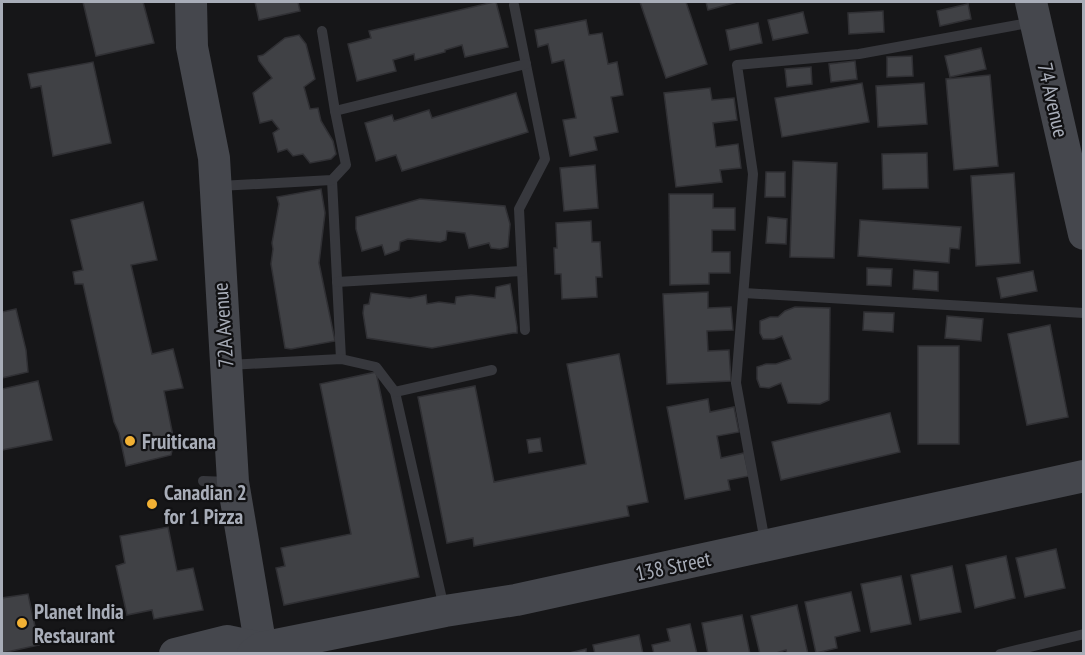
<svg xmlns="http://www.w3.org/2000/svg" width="1085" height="655" font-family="'PT Sans Narrow',sans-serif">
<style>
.building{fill:#404145;stroke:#303034;stroke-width:1.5}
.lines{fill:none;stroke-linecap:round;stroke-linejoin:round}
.lane{stroke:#37383d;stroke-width:10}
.secondary{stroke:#45474d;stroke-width:32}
.poi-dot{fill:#f2b134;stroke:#111113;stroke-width:2}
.labels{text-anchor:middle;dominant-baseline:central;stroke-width:4.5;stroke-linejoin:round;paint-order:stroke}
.street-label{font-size:21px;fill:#a8adb8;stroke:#111113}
.poi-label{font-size:21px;font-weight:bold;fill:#a8adb8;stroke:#111113;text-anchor:start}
</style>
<rect width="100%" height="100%" fill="#161618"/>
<g class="building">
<polygon points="83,2 143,2 154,43 96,56"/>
<polygon points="255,2 298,2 300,11 259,20"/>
<polygon points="494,2 496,2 508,47 465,57 462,45 445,50 445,52 415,60 414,54 393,60 396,71 357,81 348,44 371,38 369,31"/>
<polygon points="640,2 686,2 707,64 666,78"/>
<polygon points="706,2 737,2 708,10"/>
<polygon points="968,4 971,19 940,26 937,11"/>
<polygon points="883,11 884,32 849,34 848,13"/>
<polygon points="803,12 808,33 773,40 768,20"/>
<polygon points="586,20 589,35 602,33 608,64 617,62 623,95 611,97 618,132 594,137 597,150 570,156 563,120 576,118 564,60 552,63 548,44 538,47 535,30"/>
<polygon points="758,23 762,43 730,50 726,30"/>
<polygon points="299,35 306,44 315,79 304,87 310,109 318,108 321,121 333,141 336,154 331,159 310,163 303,154 293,156 287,149 278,152 273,133 279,129 272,120 260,123 253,93 272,78 259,61 258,56 263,55 285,38"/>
<polygon points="981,48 986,69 950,77 945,56"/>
<polygon points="912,56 913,76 887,77 887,57"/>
<polygon points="855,61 857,79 831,82 829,64"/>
<polygon points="93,62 111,143 53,156 41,86 31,88 28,74"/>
<polygon points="811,67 812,84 787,87 785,69"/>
<polygon points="990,75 998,166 954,170 946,79"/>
<polygon points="862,83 869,122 782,137 775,98"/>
<polygon points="924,83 927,124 878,127 876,86"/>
<polygon points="710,88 712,100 734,98 737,120 713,123 716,147 738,144 741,168 720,170 722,182 676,187 664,93"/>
<polygon points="516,93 528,132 402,171 396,155 376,161 365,123 392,115 394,121 429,110 432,118"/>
<polygon points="927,153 928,188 883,189 882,154"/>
<polygon points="793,161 837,163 834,258 790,257"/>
<polygon points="595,165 598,208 564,211 560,168"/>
<polygon points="766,172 785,172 785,197 765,197"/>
<polygon points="1014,173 1020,263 976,266 971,176"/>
<polygon points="321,189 325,213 319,263 335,341 291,349 285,348 271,264 273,249 272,243 279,204 277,197"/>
<polygon points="669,194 713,194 713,208 735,208 735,230 712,230 712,252 730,252 730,273 709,273 709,284 670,285"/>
<polygon points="420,199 505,206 510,224 508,247 500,249 491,248 489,243 469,248 465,233 447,231 446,240 440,242 408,239 400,242 399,250 385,255 382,245 362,251 356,229 356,217"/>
<polygon points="143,202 157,260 131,265 152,354 173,349 183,388 164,391 174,441 171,455 126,466 119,433 114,422 83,284 75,284 73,272 83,270 71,220"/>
<polygon points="768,217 787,219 786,244 766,243"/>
<polygon points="860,220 961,227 959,249 950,248 949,263 858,256"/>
<polygon points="591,221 592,242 600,242 602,277 596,277 597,297 562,299 561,274 555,274 554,248 557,248 556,223"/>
<polygon points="867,268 892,269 891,286 867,285"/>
<polygon points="914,270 938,272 938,291 913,289"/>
<polygon points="1033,271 1037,291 1001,298 997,278"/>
<polygon points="510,284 517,327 517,333 513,333 432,348 367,338 363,313 364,305 369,304 371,293 410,298 426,295 427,304 439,302 455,304 456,297 471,295 495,298 496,287"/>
<polygon points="708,292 708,308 731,307 733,330 707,331 708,351 729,350 731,381 667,384 663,294"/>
<polygon points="795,307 830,308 829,400 820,404 788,403 781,383 769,388 760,387 757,379 757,367 766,364 776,364 791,359 782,336 774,339 763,339 760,333 760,321 770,317 778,317 785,311"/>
<polygon points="16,309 26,350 28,372 2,378 2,312"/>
<polygon points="864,312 894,313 893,332 863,330"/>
<polygon points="947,316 983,319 981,341 945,338"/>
<polygon points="1050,325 1068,417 1027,425 1008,334"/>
<rect x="918" y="346" width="41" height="98"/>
<polygon points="619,354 648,502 627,506 629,516 474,546 473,538 447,543 418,397 475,386 494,482 586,464 567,364"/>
<polygon points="376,372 419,577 284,605 276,568 285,566 281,548 351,534 320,384"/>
<polygon points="38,381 52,440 2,450 2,389"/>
<polygon points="708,399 710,412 734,407 739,432 717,436 721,458 744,453 749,476 728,480 730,490 685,499 667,407"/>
<polygon points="890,413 900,452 781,480 772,442"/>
<polygon points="540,438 542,451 529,453 527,440"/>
<polygon points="168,527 177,571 193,568 203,610 154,619 152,610 127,615 116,566 125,563 120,536"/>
<polygon points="1056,549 1065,588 1025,597 1016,558"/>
<polygon points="1006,556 1015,598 975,608 966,565"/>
<polygon points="952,566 961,612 920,620 911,575"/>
<polygon points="901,576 911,624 871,632 861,584"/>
<polygon points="851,592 860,631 835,637 837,648 816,653 805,602"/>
<polygon points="28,594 39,645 2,653 2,598"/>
<polygon points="797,605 808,654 787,654 786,650 773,654 760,654 751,616"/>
<polygon points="742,615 750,654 708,654 702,623"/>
<polygon points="690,624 697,654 654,654 652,645 670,641 667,629"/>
<polygon points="639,635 643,654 595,654 593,645"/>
<polygon points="586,649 586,654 565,654"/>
</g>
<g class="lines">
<g class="lane">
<polyline points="514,5 545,159 519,209 525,330"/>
<polyline points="335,111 526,64"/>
<polyline points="332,180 341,359"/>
<polyline points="219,186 332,180 346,165 335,111 322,31"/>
<polyline points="337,282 522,271"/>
<polyline points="744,293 1084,313"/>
<polyline points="228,365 341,359 376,367 395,392 444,608"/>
<polyline points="395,392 492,370"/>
<polyline points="203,481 229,482"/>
<polyline points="765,542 736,383 753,174 737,65 859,54 1034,22"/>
<polyline points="1000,654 1084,634"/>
</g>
<g class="secondary">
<polyline points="191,2 192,47 214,158 233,482 261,648"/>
<polyline points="1031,2 1084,234"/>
<polyline points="175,654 227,641 261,648"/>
<polyline points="253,654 261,648 445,611 516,600 1084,476"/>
</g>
</g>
<g class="poi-dot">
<circle cx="130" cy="441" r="6"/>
<circle cx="152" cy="504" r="6"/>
<circle cx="22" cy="623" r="6"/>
</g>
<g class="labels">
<g class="street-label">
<text transform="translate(1053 100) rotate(77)">74 Avenue</text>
<text transform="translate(223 325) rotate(-94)">72A Avenue</text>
<text transform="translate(673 566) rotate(-12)">138 Street</text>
</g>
<g class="poi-label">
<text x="142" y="441">Fruiticana</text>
<text x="164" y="492">Canadian 2<tspan x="164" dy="24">for 1 Pizza</tspan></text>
<text x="34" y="611">Planet India<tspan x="34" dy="24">Restaurant</tspan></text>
</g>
</g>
<rect width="1085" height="655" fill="none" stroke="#a8adb8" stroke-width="6"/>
</svg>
